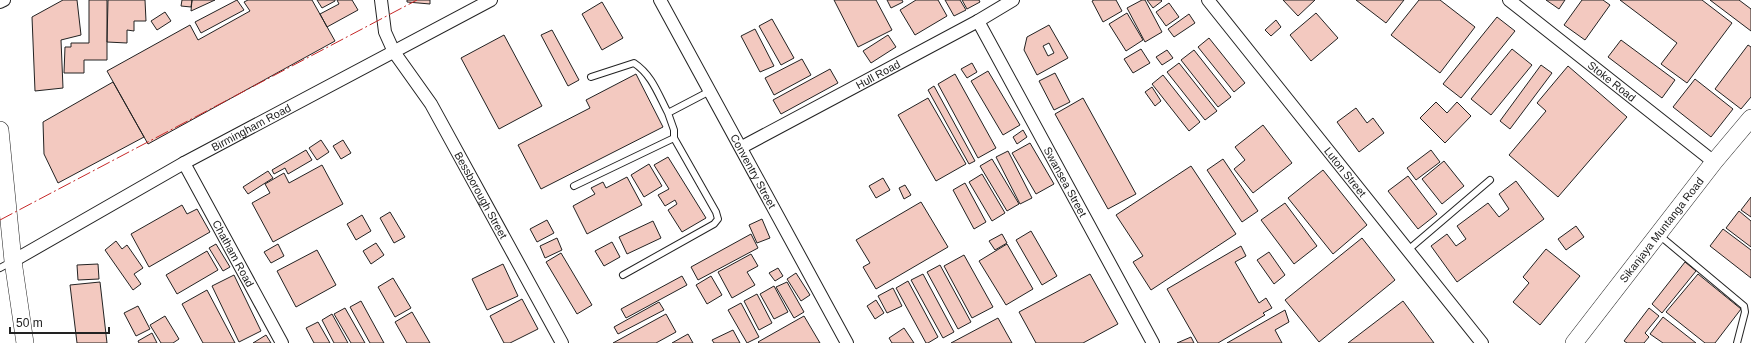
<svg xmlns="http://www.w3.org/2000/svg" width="1751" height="343" viewBox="0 0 1751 343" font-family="Arial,sans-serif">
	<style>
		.building { fill: #f3c9c0; stroke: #222; fill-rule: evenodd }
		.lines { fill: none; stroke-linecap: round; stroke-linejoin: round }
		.lane-casing { stroke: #222; stroke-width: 8 }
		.street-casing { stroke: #222; stroke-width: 14 }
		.secondary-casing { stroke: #222; stroke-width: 18 }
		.lane { stroke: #fff; stroke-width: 6 }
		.street { stroke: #fff; stroke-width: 12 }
		.secondary { stroke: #fff; stroke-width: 17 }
		.power { stroke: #c62828; stroke-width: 1; stroke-dasharray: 14 3 2 3; stroke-linecap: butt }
		.labels { text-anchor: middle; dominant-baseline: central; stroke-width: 3; stroke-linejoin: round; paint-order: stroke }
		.street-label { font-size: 11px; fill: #222; stroke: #fff }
	</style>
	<rect width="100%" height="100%" fill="#fff"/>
	<path class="building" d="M63 0H77L81 35 61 40 63 88 35 91 32 17Z
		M89 0H107V60H84V73H64L65 47H71V43H89Z
		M108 0H145L146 21H134V31L127 30V43L107 42Z
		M182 0H192L191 7 181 6Z
		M192 0H215L191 11Z
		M237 0 244 10 201 33 195 22Z
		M248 0H312L335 41 148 144 107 71 190 25 198 40 250 11 244 2Z
		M317 0H335V1L322 8Z
		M337 0H352L358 10 327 27 320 14 339 4Z
		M407 0H430V4L407 2Z
		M834 0H876L892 30 858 47Z
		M887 0H902L903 2 891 8Z
		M916 0H938L947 16 915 35 900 10Z
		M945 0H960L966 10 954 16Z
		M962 0H979L980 2 967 9Z
		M1094 0H1116L1122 11 1103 22 1092 1Z
		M1142 0H1145L1162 32 1145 42 1127 8Z
		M1147 0H1161L1162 1 1153 8Z
		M1283 0H1315L1298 16Z
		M1356 0H1404L1386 23Z
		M1419 0H1440L1475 27 1440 73 1391 35Z
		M1546 0H1565L1559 9Z
		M1582 0H1603L1610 5 1585 40 1564 25Z
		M1620 0H1702L1732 23 1687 83 1661 64 1677 43Z
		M1710 0H1739L1751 9V31Z
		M602 2 623 38 602 50 582 14Z
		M1169 3 1179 17 1166 26 1156 12Z
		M165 12 171 21 157 30 151 21Z
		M1127 13 1143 40 1126 51 1109 24Z
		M1316 13 1338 38 1311 61 1290 35Z
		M1189 14 1195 23 1174 37 1168 29Z
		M1497 17 1515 31 1461 98 1443 84Z
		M772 19 794 58 781 65 759 26Z
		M1276 20 1281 27 1271 36 1265 30Z
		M1049 25 1068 58 1037 75 1024 50 1027 37ZM1049 43 1054 53 1048 56 1043 46Z
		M755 29 774 66 760 72 741 36Z
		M552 30 579 80 568 86 541 35Z
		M504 35 542 106 499 129 461 58Z
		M888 35 896 47 871 63 863 51Z
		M1209 38 1245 83 1234 92 1198 47Z
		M1621 40 1675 80 1662 98 1608 57Z
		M1748 45 1751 47V97L1741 109 1715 89Z
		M1141 49 1150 63 1133 73 1124 59Z
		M1512 49 1532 65 1491 115 1471 99Z
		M1167 50 1173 58 1162 65 1156 57Z
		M1194 50 1231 97 1218 107 1181 60Z
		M802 59 811 75 774 95 765 78Z
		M972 63 977 72 967 78 961 69Z
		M1179 63 1217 111 1205 120 1167 72Z
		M1541 65 1552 73 1510 129 1500 121Z
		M1568 66 1627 117 1558 197 1509 155 1546 111 1537 103Z
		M830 69 838 83 781 114 773 100Z
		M988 71 1020 125 1003 135 971 81Z
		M1055 73 1070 102 1054 110 1039 81Z
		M636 74 663 127 541 189 518 145 590 108 586 100Z
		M955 74 996 148 978 158 938 84Z
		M1163 75 1200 122 1189 131 1152 84Z
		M1695 79 1733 109 1711 137 1673 107Z
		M113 82 144 137 58 183 44 154 43 122Z
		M934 86 975 161 969 164 928 90Z
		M1152 87 1161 101 1155 106 1145 92Z
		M928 98 966 164 936 181 898 115Z
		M1083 98 1136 194 1108 209 1055 114Z
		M1436 102 1447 113 1457 102 1471 116 1445 143 1420 118Z
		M1356 108 1367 123 1373 118 1384 133 1359 152 1337 122Z
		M1263 125 1292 163 1253 193 1234 169 1245 160 1235 147Z
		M1023 130 1027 137 1017 144 1013 137Z
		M321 140 329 152 317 160 309 148Z
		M343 140 351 153 341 159 333 146Z
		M1030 143 1054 184 1036 194 1012 153Z
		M306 150 312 160 288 174 285 168 274 174 272 170Z
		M1431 150 1440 162 1416 180 1407 168Z
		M1008 151 1032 198 1020 204 996 157Z
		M668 157 706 218 682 232 668 210 677 204 675 200 665 206 658 195 669 189 654 165Z
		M992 159 1019 204 1007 211 980 166Z
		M1223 159 1258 211 1242 222 1207 170Z
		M1444 161 1464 186 1442 204 1422 179Z
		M649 164 662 186 644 197 631 175Z
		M322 165 343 204 273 242 252 203 270 193 265 184 284 173 289 183Z
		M1191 166 1236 234 1151 290 1133 262 1143 256 1116 215Z
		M1323 170 1367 225 1333 254 1288 198Z
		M268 171 273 178 248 194 243 187Z
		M982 174 1005 213 992 221 969 182Z
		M1408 176 1437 214 1418 229 1388 191Z
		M627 177 642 205 587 234 573 206 595 194 591 188 603 182 606 188Z
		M883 178 890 190 876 198 869 186Z
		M1516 181 1544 219 1457 282 1431 246 1447 234 1456 246 1466 239 1457 226 1488 203 1499 217 1509 209 1499 194Z
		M965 183 986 222 974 229 953 190Z
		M905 185 911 195 904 199 899 188Z
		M1751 197V217L1741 210Z
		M921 202 948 247 876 289 863 267 870 263 856 240Z
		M1285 203 1317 246 1294 264 1261 220Z
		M182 205 187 214 197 209 210 232 149 267 131 234Z
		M1739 211 1751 221V247L1726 228Z
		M390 212 405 237 394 243 380 218Z
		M362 215 371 231 356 240 347 224Z
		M762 219 770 238 757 243 749 225Z
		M547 220 554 233 537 242 530 229Z
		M653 221 661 238 627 254 619 237Z
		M1576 226 1584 237 1566 250 1558 239Z
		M1723 229 1751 250V278L1710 246Z
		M1031 231 1057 276 1042 285 1016 240Z
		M751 234 758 248 698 280 691 267Z
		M1002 234 1007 243 995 250 989 241Z
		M557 238 562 250 545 258 540 246Z
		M1362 238 1395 280 1319 342 1285 300Z
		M116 241 122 249 127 245 143 268 134 274 141 284 133 290 105 250Z
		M612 242 620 257 604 266 595 251Z
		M376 243 384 255 371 264 363 251Z
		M216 244 230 267 223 271 209 248Z
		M278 244 284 256 271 263 264 252Z
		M1007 244 1033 289 1006 305 979 261Z
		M1241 246 1246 256 1235 262 1259 303 1266 298 1272 308 1263 313 1265 315 1218 343H1198L1167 289Z
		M1546 249 1580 276 1540 325 1513 302 1529 283 1523 277Z
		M317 250 336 285 296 307 277 271Z
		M207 251 218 270 177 294 166 275Z
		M1269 252 1285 275 1274 284 1257 260Z
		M561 253 592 305 577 314 546 262Z
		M751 254 758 266 747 272 755 285 732 298 718 272Z
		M964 255 993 307 972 318 944 266Z
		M1685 262 1696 271 1662 313 1652 304Z
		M98 264 99 279 78 280 77 265Z
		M503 264 518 296 487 310 472 279Z
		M940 265 971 322 958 329 927 272Z
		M778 268 783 276 775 281 769 273Z
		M796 273 810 295 801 301 787 279Z
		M923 274 954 332 943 338 911 280Z
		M1090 274 1118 324 1083 343H1036L1019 312Z
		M1698 274 1741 309 1715 343H1705L1666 312Z
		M234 275 261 331 239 342 212 286Z
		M682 276 687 285 626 318 621 309Z
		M711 276 722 295 707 304 696 285Z
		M393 278 411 308 395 317 378 287Z
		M908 281 938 337 928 343H926L896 288Z
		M100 282 107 343H77L70 285Z
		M787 282 804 312 794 318 776 287Z
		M774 286 788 312 774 319 760 294Z
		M893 288 902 306 887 313 878 296Z
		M207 290 235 343H203L182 304Z
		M757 294 772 323 759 330 744 301Z
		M522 299 538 329 510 343H504L490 316Z
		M876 300 884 313 875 319 867 306Z
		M361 301 384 343H370L350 307Z
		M1403 301 1434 343H1348Z
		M659 302 664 310 618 334 614 327Z
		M741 303 759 337 747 343 728 310Z
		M138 306 150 329 136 336 124 313Z
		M345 308 365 343H351L334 314Z
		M1649 308 1659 316 1645 333 1649 337 1644 343H1627L1624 341Z
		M1285 310 1289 322 1275 330 1282 343H1227Z
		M412 312 430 343H407L395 322Z
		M332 314 348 343H334L322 320Z
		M666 314 676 332 656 343H613Z
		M165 316 179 339 173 343H161L150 325Z
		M804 316 820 343H759L758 342Z
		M1663 317 1696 343H1663L1650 334Z
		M998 318 1012 343H951Z
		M318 322 330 343H314L306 328Z
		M904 328 914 343H892L889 338Z
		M733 330 740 343H714L712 340Z
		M152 333 157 343H139L138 341Z
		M688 334 693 343H672Z
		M266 335 271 343H253Z
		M1191 337 1194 343H1177Z"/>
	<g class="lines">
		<defs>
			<path id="lane" d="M591 77 634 63C652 75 658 94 668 113
				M574 186 674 138V130L668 113 710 91
				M1659 235 1744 306 1745 312 1737 343
				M1408 250 1490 180
				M0 268 11 262
				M623 275 714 224 718 219 716 212 674 138"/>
			<g id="street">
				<path id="s1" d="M381 0 385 32 394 52 431 104 562 343"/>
				<path id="s2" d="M660 0 847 343"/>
				<path id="s3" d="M1208 0 1482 343"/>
				<path id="s4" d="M1509 0 1714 162"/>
				<path d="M0 2 4 0"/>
				<path id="s5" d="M978 21 1153 343"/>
				<path id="s6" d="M742 147 978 21 1013 0"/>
				<path id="s7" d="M184 163 282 343"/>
				<path id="s8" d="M13 261 184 163 491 0"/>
			</g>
			<g id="secondary">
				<path d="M0 130 13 261 25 343"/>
				<path id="s9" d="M1574 343 1714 162 1751 118"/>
			</g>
		</defs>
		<use href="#lane" class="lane-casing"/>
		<use href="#street" class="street-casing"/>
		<use href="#secondary" class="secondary-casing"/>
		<use href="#lane" class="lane"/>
		<use href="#street" class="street"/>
		<use href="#secondary" class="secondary"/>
		<path class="power" d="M0 220 417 0"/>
	</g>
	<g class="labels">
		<g class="street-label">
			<text stroke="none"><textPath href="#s6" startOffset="154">Hull Road</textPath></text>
			<text stroke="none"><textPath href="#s4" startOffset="131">Stoke Road</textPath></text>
			<text stroke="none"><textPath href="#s8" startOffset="273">Birmingham Road</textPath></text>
			<text stroke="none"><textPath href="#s2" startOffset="195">Conventry Street</textPath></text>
			<text stroke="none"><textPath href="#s3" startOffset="220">Luton Street</textPath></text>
			<text stroke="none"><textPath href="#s5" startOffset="183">Swansea Street</textPath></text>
			<text stroke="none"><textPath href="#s1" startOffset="222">Bessborough Street</textPath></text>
			<text stroke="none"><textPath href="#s9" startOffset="143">Sikanjaya Muntanga Road</textPath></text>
			<text stroke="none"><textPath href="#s7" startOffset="103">Chatham Road</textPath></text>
		</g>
	</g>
	<path d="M10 327v6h99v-6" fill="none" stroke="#222222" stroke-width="2"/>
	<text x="16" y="327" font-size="12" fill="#222222" stroke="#ffffff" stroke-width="3" paint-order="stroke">50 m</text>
</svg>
